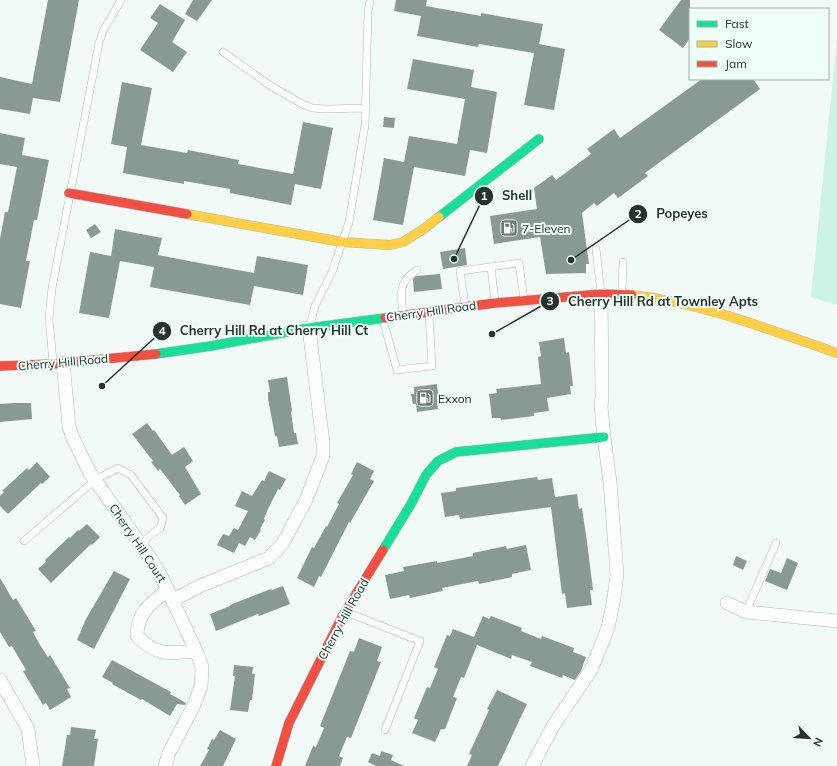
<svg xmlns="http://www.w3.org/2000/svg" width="837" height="766" viewBox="0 0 837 766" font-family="Mulish,sans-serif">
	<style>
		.grass { fill: #cdf3e9 }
		.building { fill: #899a96 }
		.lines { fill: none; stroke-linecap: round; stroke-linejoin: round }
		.lane-casing { stroke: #b1bbb8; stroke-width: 8 }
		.street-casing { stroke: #b1bbb8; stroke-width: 14 }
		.fast-casing { stroke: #b1bbb8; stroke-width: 10 }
		.slow-casing { stroke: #b1bbb8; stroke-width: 10 }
		.jam-casing { stroke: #b1bbb8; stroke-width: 10 }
		.lane { stroke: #fdfefe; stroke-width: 7 }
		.street { stroke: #fdfefe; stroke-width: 13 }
		.fast { stroke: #16e098; stroke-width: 9 }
		.slow { stroke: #ffcf43; stroke-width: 9 }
		.jam { stroke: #f24e42; stroke-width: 9 }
		.labels { text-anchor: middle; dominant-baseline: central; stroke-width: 4; stroke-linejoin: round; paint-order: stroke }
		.poi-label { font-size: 12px; fill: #24332e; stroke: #effef9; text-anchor: start }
		.street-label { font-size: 12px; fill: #24332e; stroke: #effef9 }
		.leader { fill: none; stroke: #24332e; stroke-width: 1.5 }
		.callout-dot { fill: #24332e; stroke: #effef9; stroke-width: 1.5 }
		.mark-label { font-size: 12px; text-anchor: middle; font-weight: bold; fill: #fff }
		.callout-label { font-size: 13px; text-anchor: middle; font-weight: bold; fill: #24332e; stroke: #effef9; stroke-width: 4; stroke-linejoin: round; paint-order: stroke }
	</style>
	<rect width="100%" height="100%" fill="#f2faf8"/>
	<path class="grass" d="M837 38V305L811 297Z"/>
	<path class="building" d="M48 0H79L60 102 33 98 30 114 0 109V77L32 84Z
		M193 0H212L197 21 185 14Z
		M396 0H427L426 6 481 16V13L543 24 539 44 565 49 554 110 524 105 534 53 479 44 478 47 417 36 421 16 394 11Z
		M681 0H690V38L683 48 659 30Z
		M160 4 185 20 172 42 187 52 173 72 140 50 158 23 150 18Z
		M413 59 474 70 471 87 497 92 487 153 470 150 465 176 414 167 403 225 373 220 384 158 404 162 409 136 457 144 465 99 407 89Z
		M702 79H753L760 89 645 173 648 176 618 198 614 193 597 206 594 203 582 213 589 264H586V273L546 274 540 237 494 244 490 216 537 209 534 188 552 175 556 180 591 154 587 149 614 129 620 138Z
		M122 82 152 88 141 145 187 153 188 150 239 160 238 164 293 174 303 122 333 128 321 189 295 184 291 205 230 193V189L184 181V184L123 173 127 147 111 144Z
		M384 117 395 118 394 128 383 127Z
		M0 133 25 138 22 155 49 160 37 220H34L26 261H30L21 308 0 304V239L5 212H8L17 167 0 164Z
		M95 224 101 232 91 238 86 230Z
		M115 229 162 238 158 255 205 264 254 273 257 256 308 265 303 295 254 286 250 305 150 287 154 267 120 261 109 318 79 313 90 252 111 256Z
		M465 248 467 265 443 269 440 252Z
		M440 274 442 289 414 292 413 280 414 278 416 276Z
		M564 338 566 353 569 352 573 386H570L571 394 547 398 549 411 534 413V416L501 420V418H492L489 394 497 393 496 389 541 384 538 357 541 356 539 342Z
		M287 377 292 411 291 412 294 433H296L298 444 279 447 277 436H275L273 425 268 399V392H270L268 380Z
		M437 384 439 402H437L438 409 417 412 416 404H413L411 394H414V387Z
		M15 403H31L32 419 0 422V404Z
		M147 423 153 431 154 430 172 455 184 447 193 461 185 467 201 494 185 505 179 496 180 495 160 469 158 471 151 462 153 461 132 434Z
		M37 462 50 477 42 484 41 483 8 514 0 506V496L4 492 2 491 27 468 29 470Z
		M357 462 374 471 370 479 374 481 350 523 349 522 321 577 319 576 314 587 297 578 312 547 314 548 326 526 327 527 339 504 337 503 353 475 351 474Z
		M269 471 286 479 280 490 278 489 268 509 264 519 265 520 260 529 261 530 255 540 250 537 245 546 239 543 234 553 217 545 223 534 229 536 234 528 238 530 248 511 235 506 242 491 252 496 262 480 264 481Z
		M537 477 538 480 552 478 555 497 577 494 579 509 582 508 587 542 593 590H590L592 605 567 608 565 593 562 594 551 507 460 519 459 515 445 517 441 493 456 491V488Z
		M87 524 100 537 92 545 91 544 51 583 38 569 46 562 45 560 69 537 70 538 78 530 79 531Z
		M526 545 531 570 512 574V577L479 584 478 581 442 588 443 591 410 598 409 595 390 599 385 575 404 571 403 567 437 561V563L473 556V553L506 546 507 549Z
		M736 556 747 561 743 570 733 565Z
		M787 558 798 563 787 590 765 581 770 569 781 573Z
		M114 571 130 579 94 649 77 640 86 619Z
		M0 578 13 600 16 598 36 631 33 632 40 645 48 657 50 655 70 688 67 689 71 697 50 710 46 703 43 705 23 671 26 670 12 646 9 647 0 632Z
		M283 586 290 604 259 616 258 614 216 631 210 614 230 606V605L240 601 271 589 272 590Z
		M483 616 489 619 491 616 522 628 521 631 541 639 542 636 574 648 573 652 586 657 581 671 575 680 563 675 562 678 530 666 532 662 512 655 511 659 477 645 464 678 461 677 453 697 457 698 445 729H441L435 742 412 733 418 720 414 718 427 687 430 688 438 669 434 667 447 635 450 636 453 629 474 637Z
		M359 638 382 647 377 661 381 662 351 738 347 737 339 756 343 758 340 766H305L313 746 316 747 324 728 320 726 350 651 354 652Z
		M112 660 171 692 170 694 186 703 185 705 177 704 170 716 142 699 141 700 112 684 113 683 102 677Z
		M234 665 253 667 252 674H255L252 700H250L248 712 230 710 235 676H233Z
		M497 690 527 704 498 766H467L472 755 469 754 489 710 487 709Z
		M71 727 96 730 94 739H98L94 766H62L67 735H70Z
		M220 730 236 739 223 766H200L209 750 207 749 212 739 214 740Z
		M381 751 393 755 391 760 404 766H376L368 762 372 753 380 756Z"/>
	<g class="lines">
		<defs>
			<path id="lane" d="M223 52 271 86 302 104 312 108 326 109 365 108
				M596 249 601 293
				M491 267 495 302
				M622 291 623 262
				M465 305 460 271 519 263 524 300
				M403 313C400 293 399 281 417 270
				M383 320 397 370 432 366 429 314
				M310 325 315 306 332 272 349 222 365 125 368 12 370 0
				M53 362 49 318 52 288 99 43 103 31 121 0
				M24 541 95 480 118 468 131 475 163 518 160 528 140 544
				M346 612 420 641 385 730
				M746 612 776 543"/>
			<path id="street" d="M63 363 69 426 72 436 90 473 151 559 164 582 197 653 202 667 201 687 194 705 169 753 165 766
				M168 590C151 603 137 612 137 636 157 657 170 653 196 651
				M173 600 200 586 269 558 283 543 306 500 323 456V443L319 410 309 328
				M727 603 746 612 837 621
				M0 680 28 729 33 766
				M532 766 553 726 591 670 608 628 614 598 617 574 610 482 604 437 601 407 602 397 601 294"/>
			<path id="fast" d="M439 217 539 139
				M156 354 211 346 309 328 385 318
				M383 550 411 504 426 475 438 461 456 452 604 437"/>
			<path id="slow" d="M187 214 342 242 390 245 403 242 425 228 439 217
				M632 295C703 303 770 330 837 353"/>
			<path id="jam" d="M69 193 187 214
				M385 318 495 303 601 294 632 295
				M0 366 53 364 156 354
				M276 766 289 723 343 615 383 550"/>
		</defs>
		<use href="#lane" class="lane-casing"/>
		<use href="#street" class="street-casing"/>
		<use href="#fast" class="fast-casing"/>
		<use href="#slow" class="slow-casing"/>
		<use href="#jam" class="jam-casing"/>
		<use href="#lane" class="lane"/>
		<use href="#street" class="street"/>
		<use href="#fast" class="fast"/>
		<use href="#slow" class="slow"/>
		<use href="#jam" class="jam"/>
	</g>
	<defs>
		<symbol id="fuel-square" viewBox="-11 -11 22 22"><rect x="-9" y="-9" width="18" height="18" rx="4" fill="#6c7975" stroke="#effef9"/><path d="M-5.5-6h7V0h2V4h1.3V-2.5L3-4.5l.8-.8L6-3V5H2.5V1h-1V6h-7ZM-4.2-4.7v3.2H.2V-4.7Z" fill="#fff"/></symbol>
	</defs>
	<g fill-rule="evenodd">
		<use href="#fuel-square" x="499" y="218" width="20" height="20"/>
		<use href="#fuel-square" x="415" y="388" width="20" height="20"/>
	</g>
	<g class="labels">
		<g class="poi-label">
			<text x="522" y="228">7-Eleven</text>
			<text x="438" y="398">Exxon</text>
		</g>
		<g class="street-label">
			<text transform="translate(431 311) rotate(-8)">Cherry Hill Road</text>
			<text transform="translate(63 362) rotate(-5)">Cherry Hill Road</text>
			<text transform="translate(138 543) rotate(56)">Cherry Hill Court</text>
			<text transform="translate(343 619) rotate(-61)">Cherry Hill Road</text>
		</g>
	</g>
	<path class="leader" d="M454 259L484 196M571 260L638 214M492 334L550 301M102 386L162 331"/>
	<g class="callout-dot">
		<circle cx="454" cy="259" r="4"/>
		<circle cx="571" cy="260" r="4"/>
		<circle cx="492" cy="334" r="4"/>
		<circle cx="102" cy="386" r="4"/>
		<circle cx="484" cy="196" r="10"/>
		<circle cx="638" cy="214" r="10"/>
		<circle cx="550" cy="301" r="10"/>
		<circle cx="162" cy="331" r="10"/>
	</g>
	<g class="mark-label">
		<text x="484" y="200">1</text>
		<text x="638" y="218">2</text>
		<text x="550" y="305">3</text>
		<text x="162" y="335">4</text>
	</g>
	<g class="callout-label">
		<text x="517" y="200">Shell</text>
		<text x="682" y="218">Popeyes</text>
		<text x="663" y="306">Cherry Hill Rd at Townley Apts</text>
		<text x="274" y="335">Cherry Hill Rd at Cherry Hill Ct</text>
	</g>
	<rect x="689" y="8" width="140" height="72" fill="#effef9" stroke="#9eada8"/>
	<rect x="697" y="21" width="20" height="6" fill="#16e098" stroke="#9eada8"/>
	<text x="725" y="28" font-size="12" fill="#24332e">Fast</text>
	<rect x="697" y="41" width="20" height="6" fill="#ffcf43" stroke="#9eada8"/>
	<text x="725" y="48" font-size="12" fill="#24332e">Slow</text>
	<rect x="697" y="61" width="20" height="6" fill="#f24e42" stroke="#9eada8"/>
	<text x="725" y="68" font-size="12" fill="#24332e">Jam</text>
	<g transform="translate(809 738) rotate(115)" stroke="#effef9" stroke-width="3" paint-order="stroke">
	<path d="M0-3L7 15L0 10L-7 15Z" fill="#24332e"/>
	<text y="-6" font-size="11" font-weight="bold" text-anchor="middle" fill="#24332e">N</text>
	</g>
</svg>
